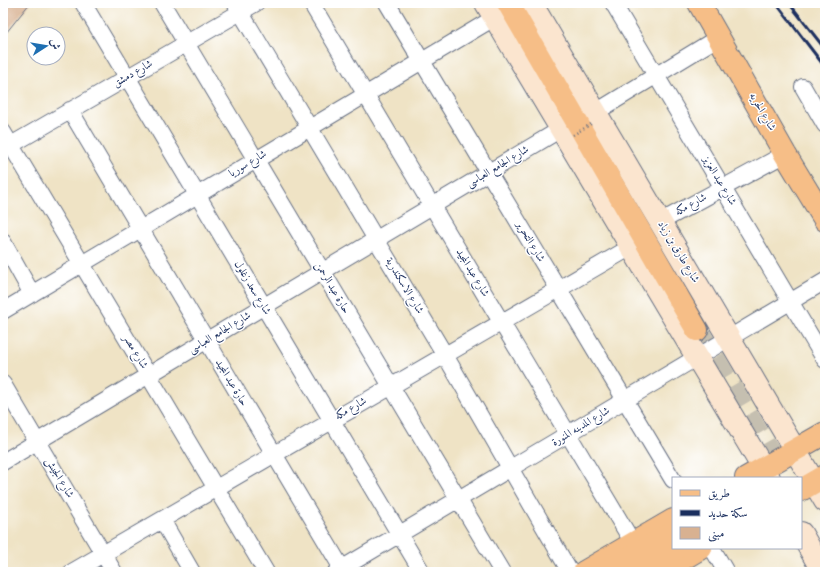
<svg xmlns="http://www.w3.org/2000/svg" width="828" height="575" viewBox="0 0 828 575" font-family="Vollkorn,Amiri,serif">
	<style>
		.building { fill: #d8b191 }
		.lines { fill: none; stroke-linecap: round; stroke-linejoin: round }
		.highway-tunnel { stroke: #c5bfb0; stroke-width: 22; stroke-dasharray: 22 11; stroke-linecap: butt }
		.street-casing { stroke: #656e82; stroke-width: 18 }
		.secondary-casing { stroke: #656e82; stroke-width: 24 }
		.primary-casing { stroke: #656e82; stroke-width: 24 }
		.highway-casing { stroke: #656e82; stroke-width: 24 }
		.street { stroke: #fff; stroke-width: 16 }
		.secondary { stroke: #fbe5cf; stroke-width: 22 }
		.primary { stroke: #f6be87; stroke-width: 22 }
		.highway { stroke: #f6be87; stroke-width: 22 }
		.rail { stroke: #1b2f5e; stroke-width: 3 }
		.path-bridge { stroke: #656e82; stroke-width: 2.5; stroke-dasharray: 1 3; stroke-linecap: butt }
		.labels { text-anchor: middle; dominant-baseline: central; stroke-width: 3; stroke-linejoin: round; paint-order: stroke }
		.street-label { font-size: 11px; fill: #1b2f5e; stroke: #fff }
	</style>
	<rect width="100%" height="100%" fill="#fff"/>
	<filter id="ink" filterUnits="userSpaceOnUse"><feTurbulence type="fractalNoise" baseFrequency=".025" numOctaves="2"/><feDisplacementMap in="SourceGraphic" scale="8" xChannelSelector="R" yChannelSelector="G"/><feConvolveMatrix kernelMatrix="1 2 1 2 8 2 1 2 1" color-interpolation-filters="sRGB"/></filter>
	<filter id="wash" filterUnits="userSpaceOnUse"><feTurbulence type="fractalNoise" baseFrequency=".012" numOctaves="4" result="noise"/><feDisplacementMap in="SourceGraphic" scale="16" xChannelSelector="R" yChannelSelector="G"/><feGaussianBlur stdDeviation="0.9" result="paint"/><feColorMatrix in="noise" values="0 0 0 0 0 0 0 0 0 0 0 0 0 0 0 0 0 1.4 0 .05"/><feComposite in="paint" operator="in"/></filter>
	<g filter="url(#wash)">
		<rect width="100%" height="100%" fill="#efe3c5"/>
		<g id="blocks">
			<path class="building" d="M3 3H30L6 33 3 31Z"/>
		</g>
	</g>
	<g filter="url(#ink)">
		<use href="#blocks" fill-opacity="0" stroke="#656e82" stroke-width="1"/>
		<g class="lines">
			<path class="highway-tunnel" d="M697 330 767 449 773 457 784 468
				M798 478 825 463"/>
			<defs>
				<path id="street" d="M83 3 422 572
					M162 3 502 572
					M235 3 445 355 570 572
					M311 3 633 543
					M387 3 673 480
					M613 3 825 360
					M803 87 825 125
					M70 110 344 572
					M596 112 719 37
					M3 132 266 572
					M11 145 256 3
					M660 222 785 154
					M3 242 32 294
					M3 311 494 18
					M3 384 114 572
					M3 462 561 129
					M162 520 192 572
					M712 548 726 572
					M72 572 631 247
					M336 572 825 281"/>
				<path id="secondary" d="M486 3 769 478
					M531 3 825 501
					M801 533 823 572"/>
				<path id="primary" d="M699 3 785 154 825 220
					M746 478 825 433
					M801 490 825 476
					M584 572 673 520
					M661 572 701 548"/>
				<path id="highway" d="M508 3 697 330
					M605 572 673 532
					M637 572 677 548"/>
			</defs>
			<use href="#street" class="street-casing"/>
			<use href="#secondary" class="secondary-casing"/>
			<use href="#primary" class="primary-casing"/>
			<use href="#highway" class="highway-casing"/>
			<use href="#street" class="street"/>
			<use href="#secondary" class="secondary"/>
			<use href="#primary" class="primary"/>
			<use href="#highway" class="highway"/>
			<path class="rail" d="M776 3 825 67
				M789 3 825 49"/>
			<path class="path-bridge" d="M573 135 591 124"/>
		</g>
	</g>
	<g class="labels">
		<g class="street-label">
			<text transform="translate(133 74) rotate(-30)">شارع دمشق</text>
			<text transform="translate(762 112) rotate(60)">شارع الحريه</text>
			<text transform="translate(248 164) rotate(-31)">شارع سوريا</text>
			<text transform="translate(498 167) rotate(-31)">شارع الجامع العباسى</text>
			<text transform="translate(719 181) rotate(59)">شارع عبد العزيز</text>
			<text transform="translate(691 205) rotate(-29)">شارع مكه</text>
			<text transform="translate(530 242) rotate(59)">شارع التحرير</text>
			<text transform="translate(678 252) rotate(59)">شارع طارق بن زياد</text>
			<text transform="translate(472 273) rotate(59)">شارع عبد المجيد</text>
			<text transform="translate(404 286) rotate(59)">شارع الاسكندرية</text>
			<text transform="translate(252 288) rotate(59)">شارع سعد زغلول</text>
			<text transform="translate(332 288) rotate(59)">حارة عبد الرحمن</text>
			<text transform="translate(220 333) rotate(-31)">شارع الجامع العباسى</text>
			<text transform="translate(135 352) rotate(59)">شارع مصر</text>
			<text transform="translate(231 383) rotate(59)">حارة عبد المجيد</text>
			<text transform="translate(351 409) rotate(-30)">شارع مكه</text>
			<text transform="translate(581 427) rotate(-31)">شارع المدينه المنورة</text>
			<text transform="translate(59 478) rotate(59)">شارع الجيش</text>
		</g>
	</g>
	<rect width="828" height="575" fill="none" stroke="#fff" stroke-width="16"/>
	<rect x="672" y="477" width="130" height="72" fill="#ffffff" stroke="#a4acbf"/>
	<rect x="680" y="490" width="20" height="6" fill="#f6be87" stroke="#a4acbf"/>
	<text x="708" y="497" font-size="12" fill="#1b2f5e">طريق</text>
	<rect x="680" y="510" width="20" height="6" fill="#1b2f5e" stroke="#a4acbf"/>
	<text x="708" y="517" font-size="12" fill="#1b2f5e">سكة حديد</text>
	<rect x="680" y="527" width="20" height="12" fill="#d8b191" stroke="#a4acbf"/>
	<text x="708" y="537" font-size="12" fill="#1b2f5e">مبنى</text>
	<g transform="translate(46 46) rotate(78)"><circle r="19" fill="#ffffff" stroke="#a4acbf"/>
	<path d="M0-3L7 15L0 10L-7 15Z" fill="#1f6fb2"/>
	<text y="-6" font-size="11" font-weight="bold" text-anchor="middle" fill="#1b2f5e">ش</text>
	</g>
</svg>
